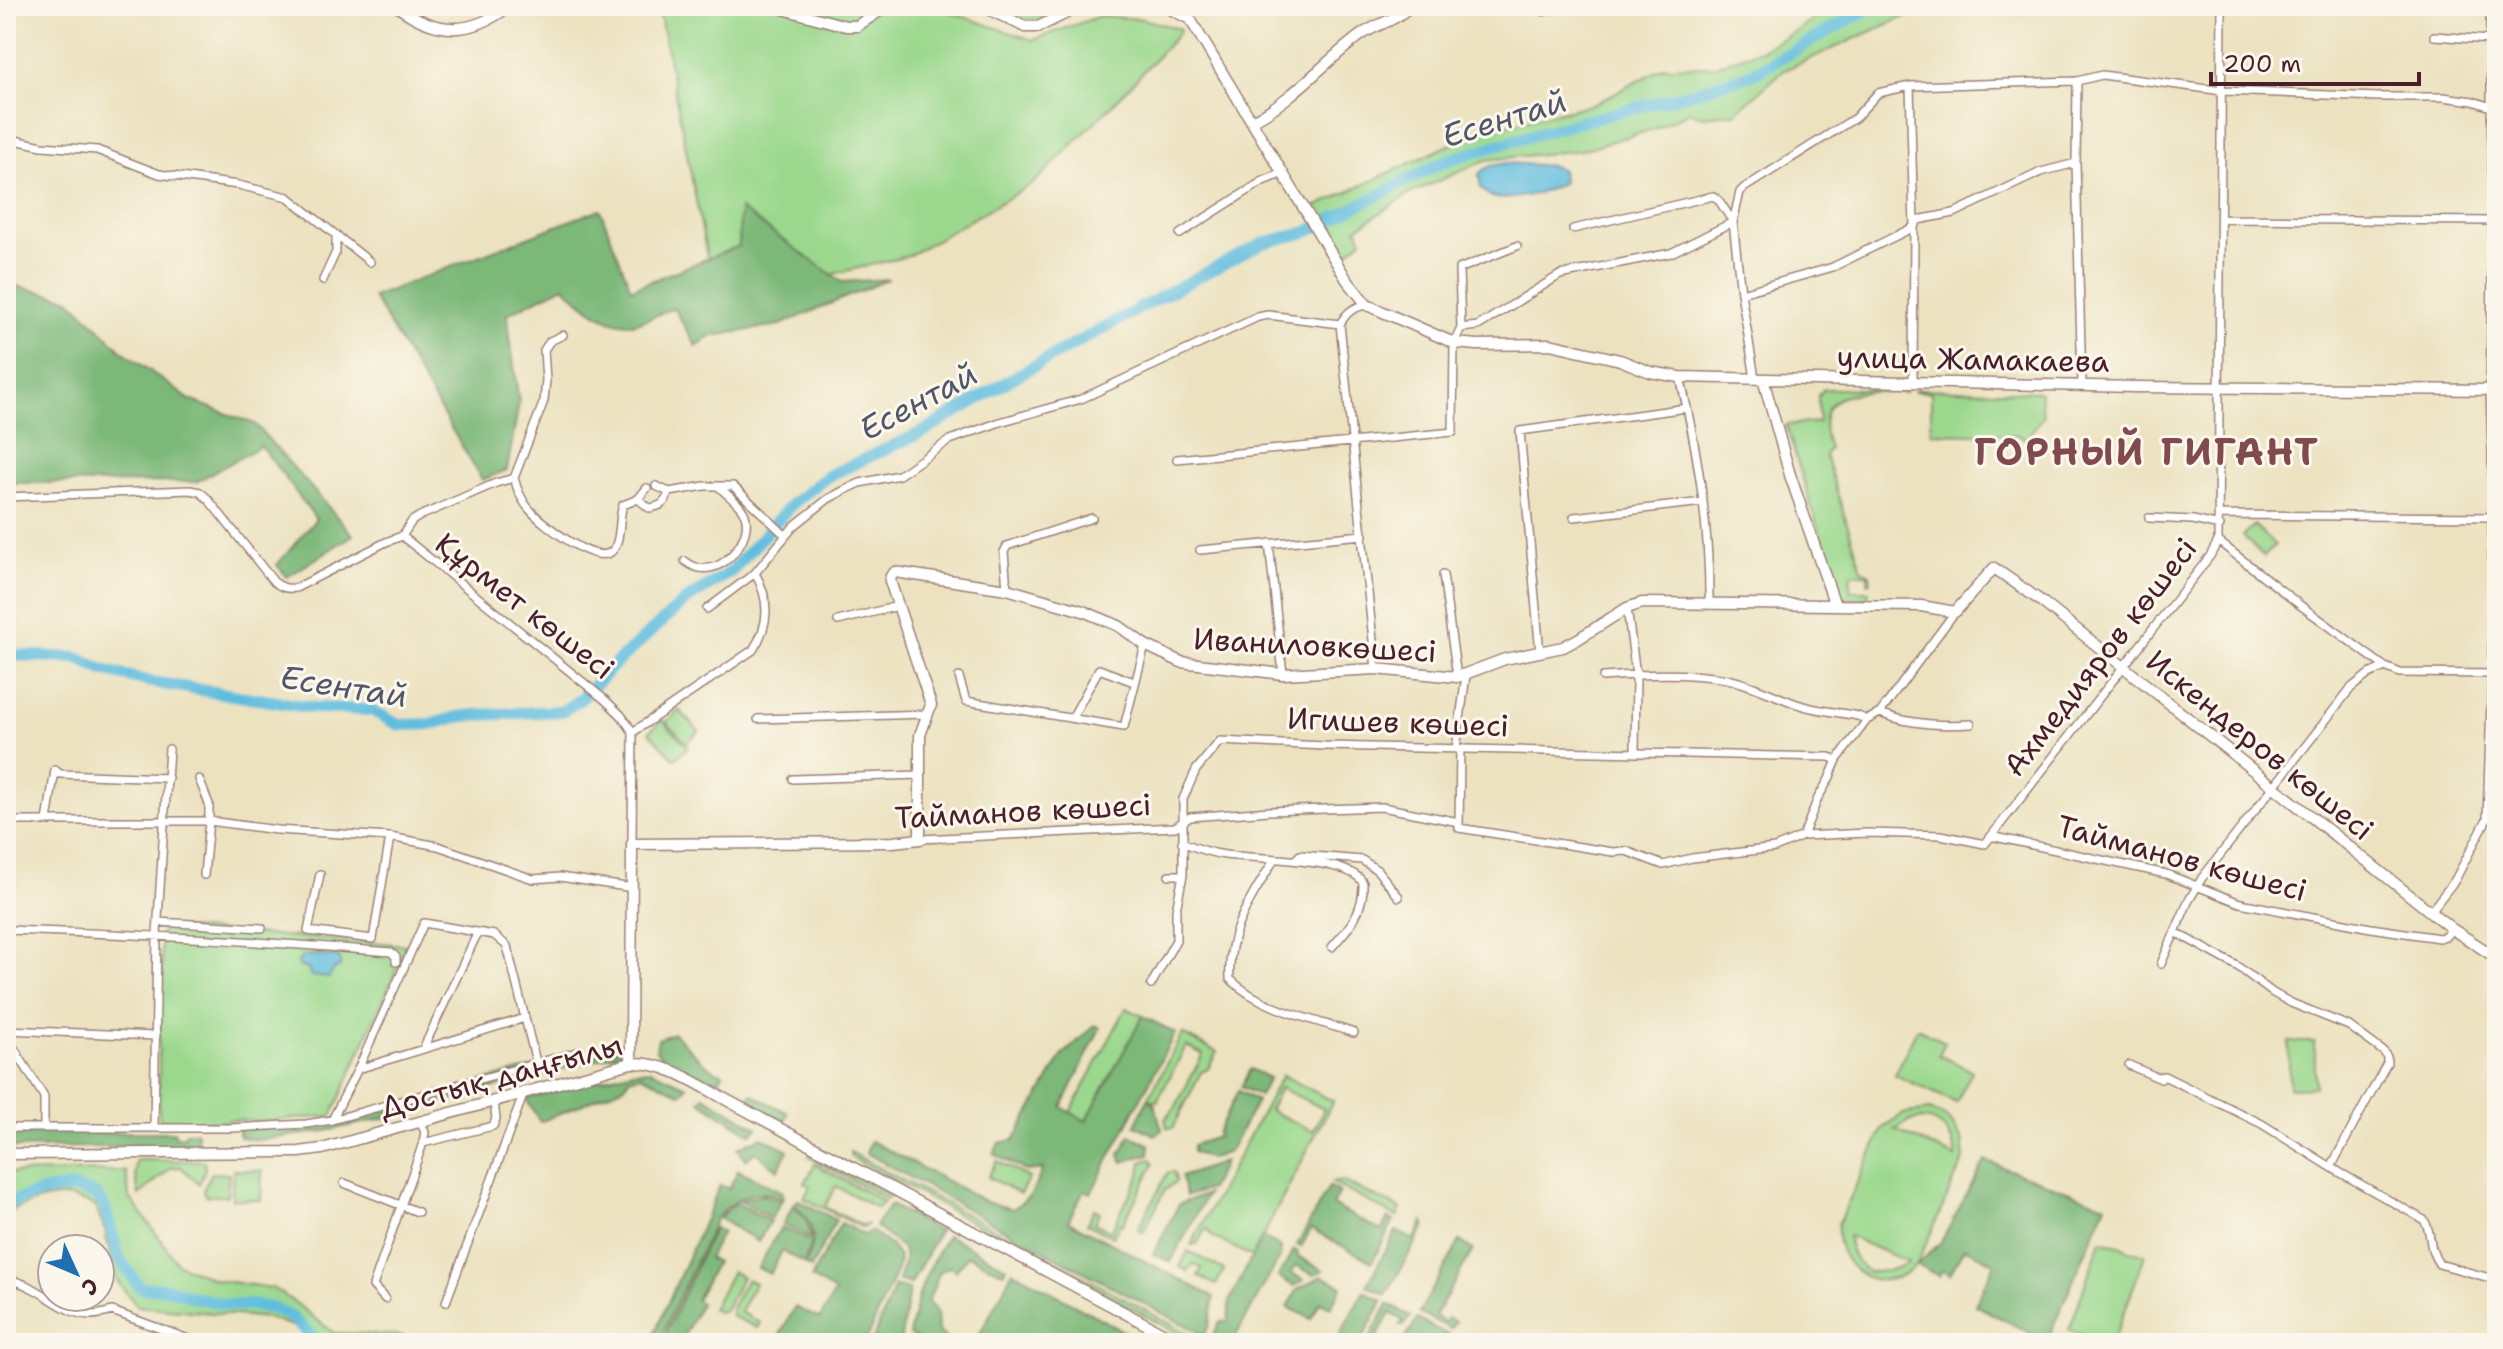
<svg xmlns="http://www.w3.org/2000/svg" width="2503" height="1349" viewBox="0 0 2503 1349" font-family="'Shantell Sans',sans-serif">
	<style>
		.green { fill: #9bd88d; stroke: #727c5c; stroke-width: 2; fill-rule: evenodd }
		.forest { fill: #7cb878; stroke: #636c52; stroke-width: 2 }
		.water { fill: #60bdde; stroke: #556e84; stroke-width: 2 }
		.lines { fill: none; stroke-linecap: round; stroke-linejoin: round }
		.river { stroke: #60bdde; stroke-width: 12 }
		.street-casing { stroke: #9b8076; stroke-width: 10 }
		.secondary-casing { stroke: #9b8076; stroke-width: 13 }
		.street { stroke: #fff; stroke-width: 7 }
		.secondary { stroke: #fff; stroke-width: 10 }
		.labels { text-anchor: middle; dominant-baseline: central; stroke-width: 6; stroke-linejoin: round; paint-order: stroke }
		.street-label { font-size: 30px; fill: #4a1f2b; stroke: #fbf7ec }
		.water-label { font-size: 32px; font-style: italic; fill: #52566a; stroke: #fbf7ec }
		.district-label { font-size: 38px; font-weight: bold; letter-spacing: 2px; fill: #814a4f; stroke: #fbf7ec }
	</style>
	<rect width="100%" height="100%" fill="#fbf7ec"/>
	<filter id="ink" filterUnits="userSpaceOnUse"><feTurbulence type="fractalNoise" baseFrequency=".0125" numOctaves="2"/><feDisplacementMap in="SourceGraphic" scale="16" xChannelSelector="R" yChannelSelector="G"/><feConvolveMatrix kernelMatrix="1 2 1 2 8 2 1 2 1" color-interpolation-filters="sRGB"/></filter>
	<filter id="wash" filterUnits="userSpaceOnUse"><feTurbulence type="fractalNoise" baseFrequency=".006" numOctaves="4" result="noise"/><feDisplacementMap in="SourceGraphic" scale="32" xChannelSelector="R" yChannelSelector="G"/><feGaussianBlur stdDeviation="1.8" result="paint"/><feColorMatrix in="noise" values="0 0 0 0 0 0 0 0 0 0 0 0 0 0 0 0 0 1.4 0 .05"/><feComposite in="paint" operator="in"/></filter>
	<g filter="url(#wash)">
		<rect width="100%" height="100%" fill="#ece2c0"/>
		<path class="green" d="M658 6H931L1033 40 1100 16 1143 19 1180 29 1177 35 1117 100 1034 183 908 256 716 302Z
			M1012 6H1062C1044 17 1036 26 1015 16Z
			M1830 6H1929L1784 70 1735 113 1700 116 1690 112 1654 129 1581 150 1486 160 1411 193 1357 228 1362 240 1342 257 1313 208 1482 130 1594 104 1664 67 1714 66 1761 50 1798 30Z
			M1824 389H1905V392C1860 391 1808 387 1829 449L1825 455 1862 570 1870 574 1871 582 1868 583V575L1856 573 1851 575 1850 591H1869L1867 599H1845L1838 592 1786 425 1819 422 1818 395Z
			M1915 389 2040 392 2043 416 2026 439 2018 435 1931 433V392L1914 391Z
			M2254 525 2275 545 2264 557 2243 536Z
			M679 710 699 731 687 743 666 722Z
			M662 720 688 747 675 759 649 732Z
			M162 927 407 945 332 1116 265 1121 228 1120 227 1122 163 1120 159 1117V1008L162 1007 161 938Z
			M1126 1008 1143 1016 1086 1121 1070 1113Z
			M1917 1028 1945 1042 1939 1055 1972 1071 1956 1103 1895 1075Z
			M1182 1034 1217 1052 1208 1069 1201 1072 1173 1128H1167L1165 1119 1175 1108 1203 1054 1186 1046 1157 1101 1148 1099Z
			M2289 1042H2315V1087L2289 1088Z
			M1282 1075 1333 1101 1252 1257 1213 1237 1206 1228 1197 1244 1191 1245ZM1280 1088 1324 1109 1313 1131 1269 1110Z
			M1929 1110 1943 1115 1953 1124 1962 1140 1964 1159 1917 1264C1882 1300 1834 1271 1838 1224L1883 1128 1903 1114ZM1921 1119C1944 1120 1953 1136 1956 1157L1895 1130 1909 1121ZM1848 1236 1908 1262V1263L1888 1271 1868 1272C1855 1263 1848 1252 1848 1236Z
			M811 1152 891 1195 887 1199 809 1157Z
			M850 1152 1201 1340 1196 1343 851 1157Z
			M1151 1159 1154 1164 1122 1225 1120 1224 1113 1237 1087 1224 1094 1209 1100 1212 1094 1223 1111 1231 1140 1175 1142 1162Z
			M136 1160 204 1161 205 1169 199 1184 181 1167 171 1168 139 1195 135 1173Z
			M997 1161 1029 1178 1020 1194 988 1177Z
			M815 1164 884 1202 877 1208 836 1186 825 1207 863 1226 868 1224 863 1228 804 1198 810 1186 805 1183Z
			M233 1170 262 1171 261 1200 232 1199Z
			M126 1171 129 1196 178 1264 216 1280 272 1288 293 1301 334 1333 400 1335 418 1343H310L295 1327 269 1318 137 1306 116 1280 105 1231 95 1206C58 1189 41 1199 6 1213V1173Z
			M1168 1172H1174L1176 1181 1165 1190 1143 1232 1138 1229Z
			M211 1173 229 1174 227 1196H206L203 1191Z
			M1342 1181 1401 1209 1397 1217 1332 1183Z
			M2101 1240 2145 1255 2113 1343H2104L2069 1330Z
			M1188 1251 1224 1270 1216 1285 1198 1276 1202 1268 1193 1264 1188 1271 1180 1267Z
			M732 1271 742 1277 725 1310 718 1312 712 1309Z
			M747 1279 755 1283 740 1312 760 1323 757 1328 732 1316 731 1308Z"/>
		<path class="forest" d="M600 209 631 289 739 246 740 209 842 282 889 279 780 325 712 336 696 346 674 308C662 312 642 323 631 324 605 325 581 303 564 286L507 314 519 403 507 470 482 480 373 297Z
			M8 284 70 299 121 350 190 400 255 424 353 535 287 577 277 565 316 519 261 446 196 482 7 483Z
			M1143 1016 1175 1033 1091 1193 1084 1190 1068 1221 1214 1297 1209 1326 1204 1335 1023 1240 866 1153 871 1141 986 1202 1013 1209 1031 1195 1043 1169 1026 1171 994 1154 999 1143 1014 1140 1063 1055 1095 1025 1100 1028 1062 1107 1086 1121Z
			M674 1033C685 1044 709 1072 723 1073L719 1081H713L661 1057 656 1050 658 1039Z
			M623 1047V1052L381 1119 326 1131 259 1140 239 1137V1128H282L331 1124 534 1067Z
			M1250 1069 1269 1078 1260 1096 1241 1087Z
			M651 1070 687 1086 681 1094 641 1075 629 1078 625 1086 540 1122 526 1099 633 1071Z
			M1238 1091 1257 1101 1229 1152 1210 1159 1193 1152V1145L1218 1137 1217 1133Z
			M752 1094 788 1113 785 1121 746 1101Z
			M704 1096 758 1128 751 1134 700 1101Z
			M1148 1099 1154 1102 1162 1130 1155 1135 1135 1125Z
			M174 1132 176 1137 185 1136 186 1132H196L198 1136 195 1146 6 1148V1133Z
			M1130 1135 1150 1145 1149 1154 1123 1162 1120 1155Z
			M761 1137 788 1150 778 1170 755 1152 746 1160 738 1148Z
			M1985 1161 2106 1205 2046 1343H2029L2032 1334 1975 1305 1995 1263 1964 1248 1950 1274 1942 1270 1939 1276 1917 1265 1941 1242Z
			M1224 1162 1210 1189 1186 1196 1181 1177Z
			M738 1170 783 1192V1198C757 1186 735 1198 717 1217L662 1334V1343H650L720 1185 729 1189Z
			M1329 1187 1339 1192 1332 1205 1381 1231 1388 1218 1394 1221 1372 1262 1311 1229 1301 1247 1297 1245Z
			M1207 1194 1171 1262 1153 1254 1179 1204Z
			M762 1195 782 1200 771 1218 740 1201Z
			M798 1200 836 1220 811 1268 805 1264C818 1239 815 1223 794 1204Z
			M736 1203 770 1221 758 1242 719 1218Z
			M890 1205 939 1231 911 1284 898 1280 905 1260 903 1249 875 1226Z
			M793 1206 806 1219 812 1239 783 1224Z
			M1423 1222 1425 1226 1386 1295 1367 1285 1396 1231 1414 1240Z
			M841 1223 864 1235 871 1231 891 1246 899 1257 898 1267 865 1343H783L777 1340 795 1307 820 1319 835 1292 811 1278Z
			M781 1227 812 1242 804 1263 782 1251 770 1274 758 1268Z
			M714 1228 722 1232 708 1258 716 1262 696 1300 701 1303 680 1343H666V1332Z
			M947 1235 1006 1267 1004 1273 968 1255 956 1271 949 1267 940 1272 928 1301 937 1313 938 1331 952 1343H924L909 1335C918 1291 925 1274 947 1235Z
			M1262 1237 1281 1248 1280 1257 1232 1343H1220L1211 1339 1220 1322 1228 1321 1230 1300Z
			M1460 1241 1473 1250 1435 1316 1445 1322 1448 1318 1455 1322 1451 1329 1419 1313Z
			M1294 1250 1298 1252 1297 1256 1323 1270 1314 1275 1296 1265 1291 1273 1304 1280 1294 1286 1278 1277Z
			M1013 1271 1132 1336 1129 1343H975Z
			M1322 1276 1342 1286 1331 1307 1320 1302 1311 1319 1288 1307 1298 1289Z
			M895 1286 909 1290 900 1343H885L873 1339Z
			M1364 1291 1383 1301 1360 1343H1335Z
			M1388 1304 1410 1316 1405 1324 1400 1325 1403 1320 1390 1313 1374 1343H1367Z
			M1417 1319 1448 1335 1444 1343H1430L1424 1340 1422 1343H1403Z"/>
		<path class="water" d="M1507 163 1553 166 1562 170 1563 182C1551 192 1508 202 1492 197 1490 196 1483 191 1481 189L1479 174C1486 165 1496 165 1507 163Z
			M312 955 337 957 340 960V967L334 969 329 978 311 976 307 968 300 967 298 962 302 957Z"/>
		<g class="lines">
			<path class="river" d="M6 652 10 655 77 658 103 670 151 682 314 708 371 710 399 725 433 724 457 717 474 715 563 711 582 698 616 663 686 600 731 572 792 504 828 476 925 431 1018 375 1175 289 1263 243 1307 232 1445 161 1543 132 1692 93 1752 74 1873 6
				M6 1207 19 1199 49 1190 74 1188 97 1195 105 1208 119 1258 138 1285 142 1288H169L193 1297 229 1305H253L275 1309 291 1317 319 1343"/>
		</g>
	</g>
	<g filter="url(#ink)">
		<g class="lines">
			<defs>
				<path id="street" d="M2434 36 2490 40
					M2077 81 2076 163 2082 385
					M1910 86 1914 227 1913 381
					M6 138 42 146 97 150 159 174 238 185 288 197 336 235V252L323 280
					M2221 219 2495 221
					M1573 229 1713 196 1718 199 1733 222
					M1180 234 1263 181 1281 174
					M336 235 370 262
					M1741 293 1833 267 1914 227 1918 220 1954 213 2041 172 2076 163
					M1367 305C1353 307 1347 312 1340 324L1376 669
					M1461 328 1459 269 1517 246
					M563 335 550 341 544 350 546 380 544 401 514 478C517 489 523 503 531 511 543 524 594 565 611 552 622 543 618 518 623 505L638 499 647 488
					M1680 377C1698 452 1710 527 1709 604
					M1755 378 1741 293 1733 222 1740 192 1744 188 1855 118 1878 93 1910 86 2077 81 2102 75 2223 91 2378 97H2443L2473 101 2497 109
					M1177 459 1453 432 1454 343 1461 328 1478 326 1560 275 1671 253 1733 222
					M656 486 669 492 705 486H733L785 535
					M6 497 190 490 200 492 208 499 274 582C282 588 287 589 296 588L386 542 402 536 604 699 621 715 633 732 632 844
					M638 499 649 508C660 507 666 503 669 492
					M2220 515 2497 517
					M1574 517 1703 502
					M2149 518 2193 520 2220 526
					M402 536 412 521 420 516 496 483 514 478
					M2218 541 2300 605 2385 667 2400 673 2497 674
					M1269 543 1283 674
					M1200 550 1363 535
					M685 561C692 566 699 570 709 568 729 566 752 536 745 515 741 504 727 495 719 487
					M1443 575 1457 677
					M1007 589 1004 552 1007 546 1092 518
					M1627 608 1636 675 1635 753
					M707 609 755 573 794 526 828 499 843 491 860 483 899 475 950 440 1000 422 1081 399 1258 317 1268 315 1340 324
					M838 621 898 606
					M1540 653 1520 431 1687 408
					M959 677 966 701 1124 727 1145 645
					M1603 677C1643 674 1687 672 1727 679 1752 684 1774 696 1797 704 1816 711 1839 712 1858 716L1867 720
					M1880 713C1908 724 1941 726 1971 724
					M1072 718 1099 669 1134 682
					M758 719 928 714
					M633 732 753 650C770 624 770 600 755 573
					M1456 749 1466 675
					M1460 749 1459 828 1613 852 1626 851 1663 865 1692 858 1775 848 1803 836 1868 833 1941 835 1985 844 2210 556 2218 541 2222 6
					M199 779 209 804V821L204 875
					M793 779 921 775
					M6 821H209L277 830 390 837 373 939 308 931 320 874
					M47 821 55 770 60 774 168 778
					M1803 836 1818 798 1829 779 1837 760 1867 720 1880 713 1955 612
					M1991 836 2166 874 2240 903 2371 928 2439 938 2446 936 2452 929
					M390 837 438 846 533 879 560 877 633 888
					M920 839 1175 827 1190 817 1269 811 1382 807 1459 822
					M1182 842C1196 848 1210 853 1225 855 1254 859 1350 857 1363 883 1364 911 1350 927 1332 947
					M1274 860C1250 900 1227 930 1230 979 1262 1010 1313 1019 1354 1033
					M1295 860 1300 855 1362 860 1377 870 1399 897
					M1169 875H1183
					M6 885 10 821
					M2431 911 2455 880 2487 819 2492 674V453L2490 390 2493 221 2490 20
					M158 922 262 928
					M6 930C135 934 263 941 391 952L396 957V962
					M2175 932 2237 966 2273 993 2291 1003 2349 1026 2384 1052 2387 1057V1063L2331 1167
					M2161 964 2188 902 2202 878 2351 688 2369 674 2385 667
					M1151 985 1176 940V910L1183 875V799L1196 770 1220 741 1325 746 1829 757 1837 760
					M6 1030 156 1036
					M6 1035 44 1097V1128
					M423 1049 478 932
					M2129 1065 2161 1079
					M358 1069 525 1018
					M2157 1077 2164 1076 2262 1124 2339 1172 2424 1220C2433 1233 2427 1247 2439 1264L2497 1280
					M332 1120 358 1069 424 923 494 935 507 946 536 1062
					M6 1128H232L306 1124 332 1120 577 1052
					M154 1128 157 934 169 749
					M423 1143 493 1126 496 1119 494 1101
					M344 1183 418 1212
					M6 1278C14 1281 23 1283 30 1287 61 1302 74 1324 112 1311L199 1343
					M385 1299 373 1286 423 1143 425 1132 420 1122
					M446 1302 524 1093
					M2422 1339 2436 1343"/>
				<path id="secondary" d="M397 6C436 35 471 36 509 6
					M772 6 846 26H857L887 6
					M982 6 1025 27H1038L1081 6
					M1164 6 1190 19 1347 280 1367 305 1454 343 1478 345 1550 344 1620 360 1650 372 1680 377 2135 387 2497 390
					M1541 6 1544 10 1559 6
					M1252 121C1294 99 1324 62 1361 35 1378 23 1394 22 1410 6
					M1763 379 1790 475 1835 605
					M631 1063 632 844 893 842 920 839V735L931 705 890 581 891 576 895 572 1007 589 1083 611 1119 626 1145 645 1181 662 1283 674 1376 669 1457 677 1505 659 1563 647 1578 639 1627 608 1642 603 1921 606 1955 612 1994 568 2041 601 2452 929 2497 958
					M6 1154 299 1152 322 1149 631 1063C668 1061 703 1088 736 1105L1181 1343"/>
			</defs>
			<use href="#street" class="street-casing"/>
			<use href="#secondary" class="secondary-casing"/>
			<use href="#street" class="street"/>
			<use href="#secondary" class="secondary"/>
		</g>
	</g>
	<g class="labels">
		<g class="street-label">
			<text transform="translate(1973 359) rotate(1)">улица Жамакаева</text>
			<text transform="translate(525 606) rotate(38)">Құрмет көшесі</text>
			<text transform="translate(1315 645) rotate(3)">Иваниловкөшесі</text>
			<text transform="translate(2100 657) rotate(-52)">Ахмедияров көшесі</text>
			<text transform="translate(1398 722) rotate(2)">Игишев көшесі</text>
			<text transform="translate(2260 745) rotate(39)">Искендеров көшесі</text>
			<text transform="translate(1023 811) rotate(-3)">Тайманов көшесі</text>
			<text transform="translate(2182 858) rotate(15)">Тайманов көшесі</text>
			<text transform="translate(501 1076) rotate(-15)">Достық даңғылы</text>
		</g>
		<g class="water-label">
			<text transform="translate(1504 118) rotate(-17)">Есентай</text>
			<text transform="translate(918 401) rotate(-28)">Есентай</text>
			<text transform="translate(344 686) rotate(9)">Есентай</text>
		</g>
		<g class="district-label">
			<text x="2147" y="451">ГОРНЫЙ ГИГАНТ</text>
		</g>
	</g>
	<rect width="2503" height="1349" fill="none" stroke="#fbf7ec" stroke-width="32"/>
	<g transform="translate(76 1273) rotate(134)"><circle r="38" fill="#fbf7ec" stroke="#b4a19f" stroke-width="2"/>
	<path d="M0-6L14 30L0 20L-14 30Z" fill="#1f6fb2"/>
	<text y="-12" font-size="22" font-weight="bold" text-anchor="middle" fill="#4a1f2b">С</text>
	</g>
	<path d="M2211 72v12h208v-12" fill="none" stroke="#4a1f2b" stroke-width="4"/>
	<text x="2223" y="72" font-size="24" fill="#4a1f2b" stroke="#fbf7ec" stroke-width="6" paint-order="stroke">200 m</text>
</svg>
